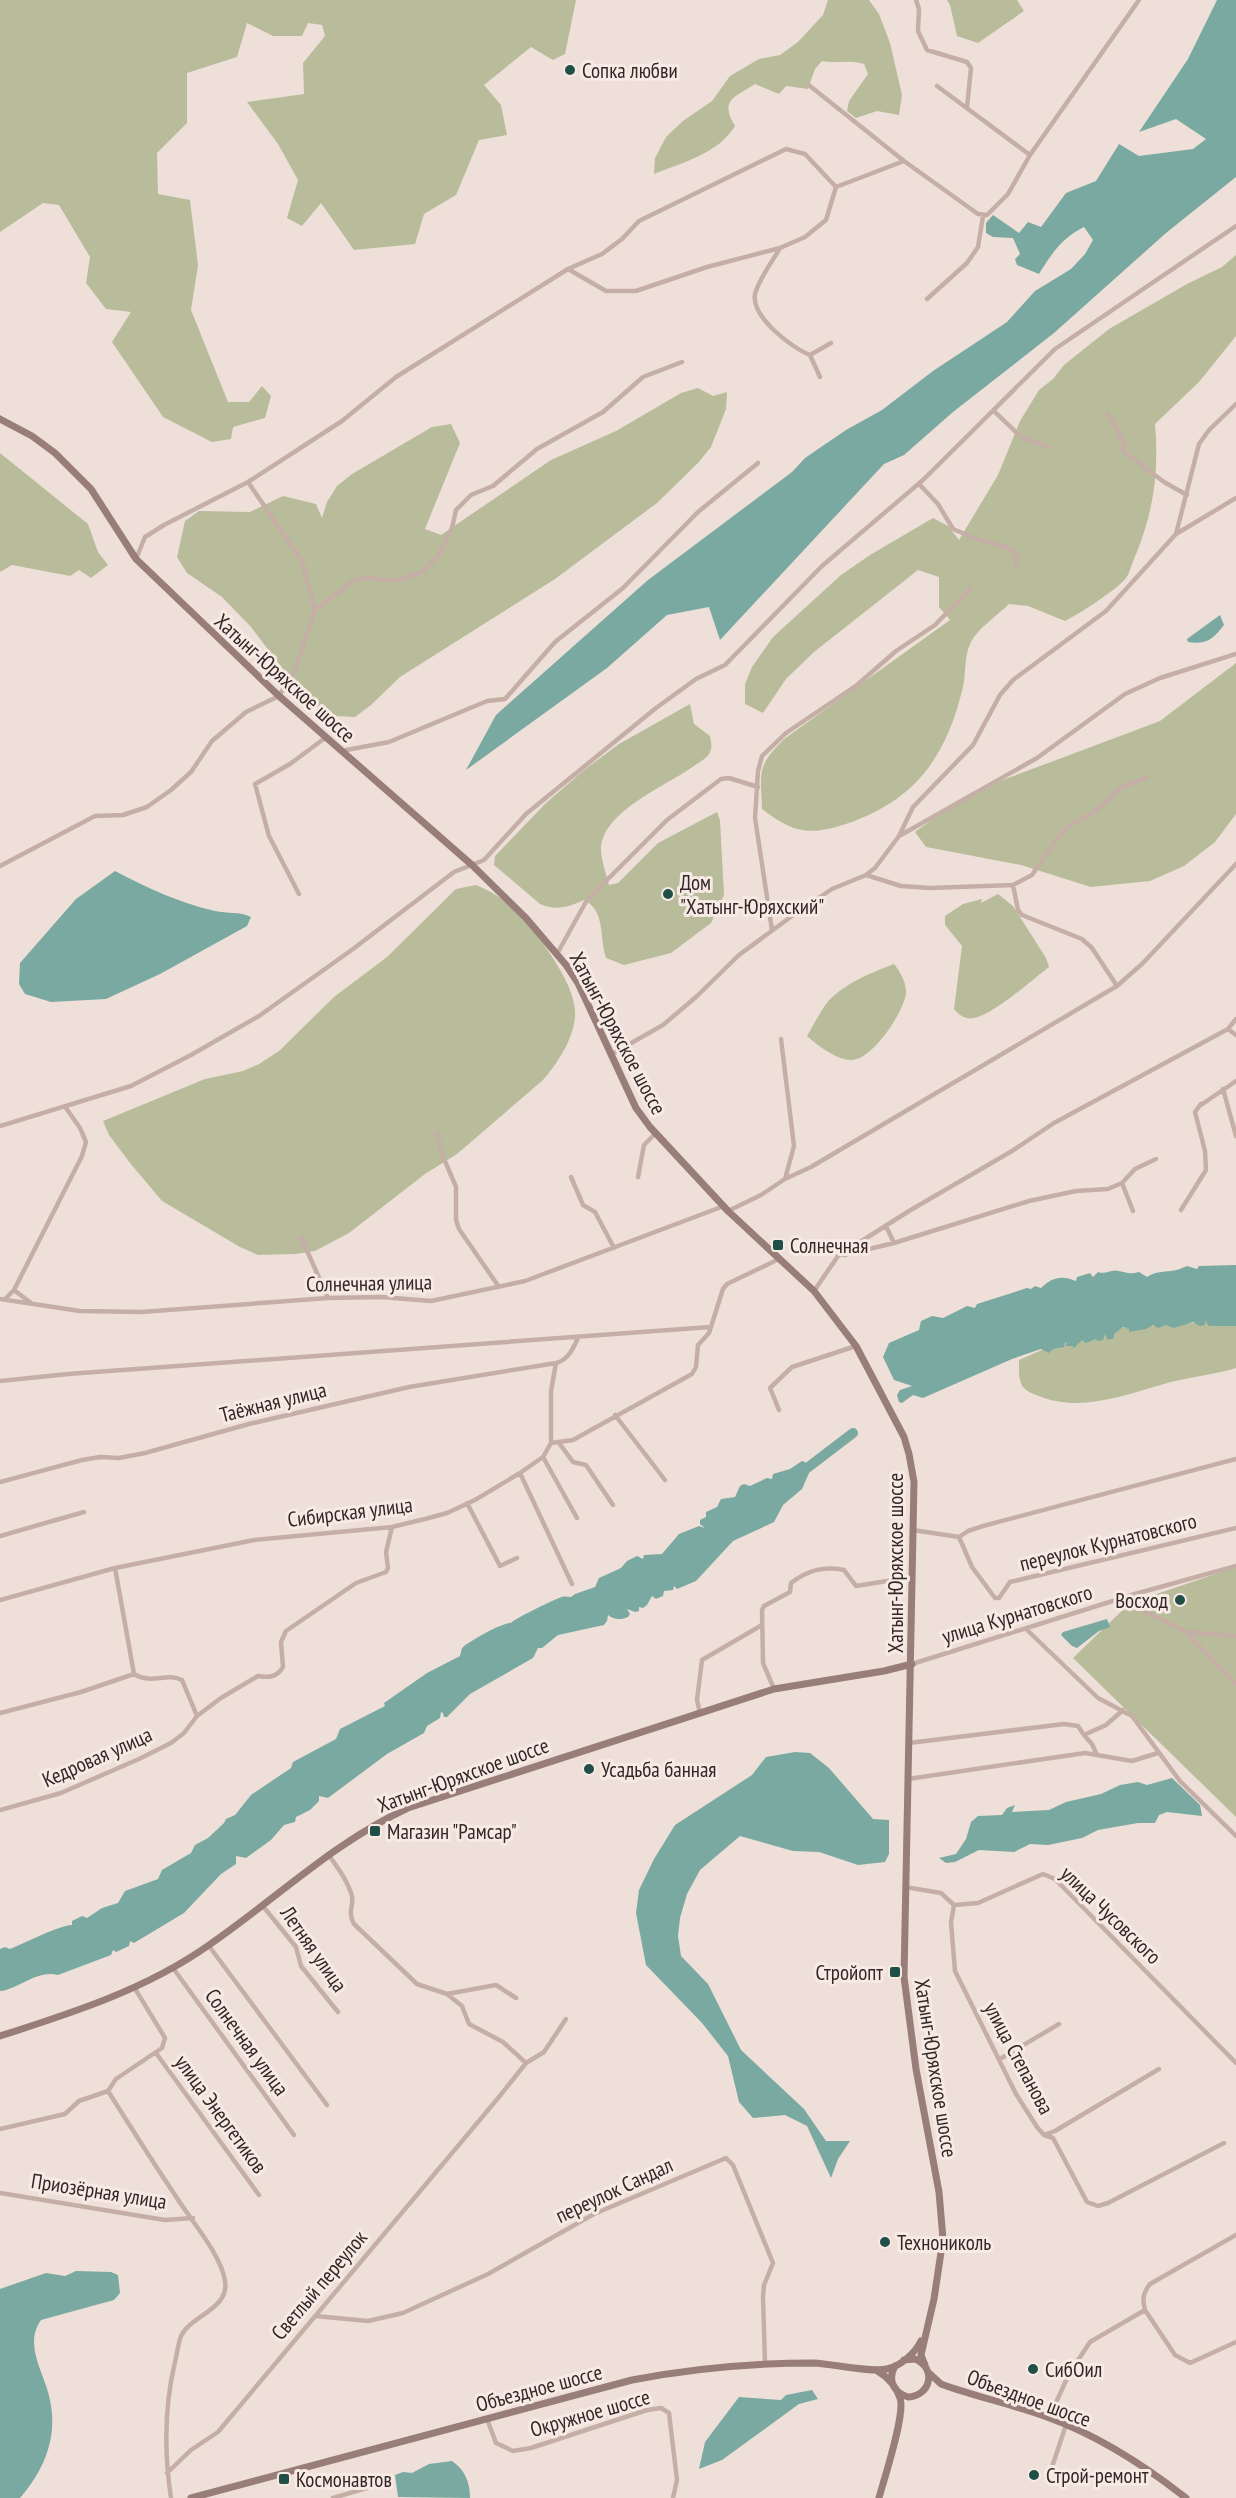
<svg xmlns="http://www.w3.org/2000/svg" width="1236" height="2498" viewBox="0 0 1236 2498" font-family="'PT Sans Narrow',sans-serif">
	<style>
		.green { fill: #b8bc9a }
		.water { fill: #7aa9a1 }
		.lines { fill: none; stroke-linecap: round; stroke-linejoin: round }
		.river { stroke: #7aa9a1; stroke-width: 10 }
		.street { stroke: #c5aea6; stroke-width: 4.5 }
		.secondary { stroke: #987d78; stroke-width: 7 }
		.poi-dot { fill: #204f48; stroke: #f7eae4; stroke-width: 2 }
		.labels { text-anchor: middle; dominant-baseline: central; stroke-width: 6; stroke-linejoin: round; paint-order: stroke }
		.poi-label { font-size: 21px; fill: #322726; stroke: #f7eae4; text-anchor: start }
		.street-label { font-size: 21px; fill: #322726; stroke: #f7eae4 }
	</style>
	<rect width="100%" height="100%" fill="#eee0d9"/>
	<path class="green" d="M0 0H576L565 54 553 60 531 47 484 85 501 105 507 135 479 140 456 195 424 214 415 244 354 250 321 203 302 226 287 218 298 180 278 144 247 102 304 94 303 63 325 36 322 25 308 23 302 36H273L247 23 237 57 187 73V123L157 153 158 194 190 200 198 265 191 310 228 402H249L262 386 271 396 265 418 233 427 231 439 212 442 163 417 112 342 131 312 106 309 86 283 90 257 59 205 43 203 0 232Z
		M828 0H869L879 14 890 43 902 95 899 115 877 111 856 118 847 111 849 101 868 74 864 64C850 59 837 64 822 61L815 69 808 89 786 86 779 94 755 84C735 97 719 100 735 126 718 154 683 162 654 174L655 158 666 137 683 121 712 101 730 76 759 59 780 55 798 42 823 15Z
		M947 0H1017L1024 11 978 43 957 36 950 5Z
		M1236 255V336L1199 382 1155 424C1159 470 1154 509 1137 552 1133 559 1131 571 1126 578 1118 589 1079 614 1065 621L1028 606 1009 604C998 615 978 628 971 642 963 658 967 674 962 691 945 759 914 801 846 824 809 836 793 833 762 809 761 771 756 767 784 739L950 620 939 607V577L918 570 814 652 786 679 763 713 745 704V684L752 667 773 637 841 575 870 555 933 518 948 526 959 540 998 475 1020 421 1039 390 1053 379 1064 365 1109 329 1187 284 1222 267Z
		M698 388 713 396 727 392 726 409 711 447 698 463 657 503 555 579 400 677 371 705 355 717 335 716 317 708 302 694 251 627 222 597 187 573 177 557 185 521 199 511 250 512 283 496 316 504 322 518 327 502 337 486 352 474 432 427 451 424 460 443 425 529 441 535 551 460 616 431 681 393Z
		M0 453 88 524 98 552 108 565 91 578 79 570 70 576 12 565 0 572Z
		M1236 663V814L1215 842 1184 866 1150 881 1091 887 1021 865 926 847 915 832 962 798 995 783 1160 721Z
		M690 704 694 724 710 736C711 742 713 748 709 754 706 759 697 764 691 768 665 786 603 812 601 848 601 860 606 873 609 885L618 883 658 843 717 812 720 820 724 895 711 923 671 953 624 965 606 958C599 937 606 911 584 900 569 907 556 911 540 904L494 865 495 856 546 803 584 770 619 744Z
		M476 885C483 888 490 891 496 895 524 914 573 976 575 1010 577 1034 558 1063 543 1080L457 1154 425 1174 349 1233 315 1251 295 1254 258 1255 240 1247 162 1201 130 1163 109 1135 103 1121 205 1079 243 1071 259 1064 279 1051 334 997 387 957 456 889Z
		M998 894 1013 906 1046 958 1049 967C1032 980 993 1015 974 1018 965 1020 959 1015 954 1009L962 946 945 925V916L963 904 982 899 981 903Z
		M894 964C900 971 907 984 906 994 903 1013 873 1059 852 1060 838 1061 817 1045 807 1036 813 1026 819 1014 826 1004 842 984 871 973 894 964Z
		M1236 1320V1368C1213 1375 1188 1377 1164 1384 1124 1395 1080 1413 1039 1396 1034 1394 1027 1392 1023 1387 1018 1380 1019 1369 1019 1360L1087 1330Z
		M1236 1567V1817L1073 1658 1130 1603Z"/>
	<path class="water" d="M1217 0H1236V177L1166 233 1054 333 953 412 904 455 884 464 720 640 709 607 667 615 607 668 466 770 496 715 648 580 792 472 805 458 846 430 882 410 933 371 1007 322 1035 291 1071 269 1085 254 1093 240 1084 227C1063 237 1051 254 1039 274L1017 265 1015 259 1020 254 1013 238 993 237 986 233V223L993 215 1019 233 1028 222 1041 227 1066 193 1096 181 1119 144 1139 156 1193 149 1206 139 1176 119 1139 132 1188 59Z
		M1220 615 1224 625C1213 639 1207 645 1188 642L1187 639Z
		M115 871C147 888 180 903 215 911 227 914 240 911 251 917L247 926 160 974 106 999 51 1002 25 994 19 984 20 963 76 899Z
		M1236 1265V1326H1209L1205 1321V1325L1200 1326 1193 1322 1174 1328 1166 1325 1158 1328 1153 1325 1146 1329 1129 1332V1329L1123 1327 1114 1334V1338L1108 1340 1105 1334 1103 1340 1098 1341 1096 1339 1086 1343 1082 1340 1073 1349V1346H1066L1067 1343 1065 1342 1064 1347 1053 1349 1049 1353 1041 1349 1012 1359 923 1398 913 1395 902 1403 899 1402 897 1395 900 1390 912 1386 894 1380 883 1357 889 1343 919 1330 921 1321 932 1316 943 1318 967 1306 975 1308 977 1304 1027 1288 1031 1289 1035 1286 1041 1288C1052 1277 1062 1275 1076 1281L1077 1277 1090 1273 1093 1277 1098 1272C1106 1275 1111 1269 1118 1271 1127 1272 1129 1275 1139 1272L1147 1277C1161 1268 1169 1275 1187 1266L1197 1269 1199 1266Z
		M802 1461 805 1462 809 1473 802 1489 783 1505 774 1522 733 1541 696 1581 677 1589 674 1586 673 1590 664 1591 663 1596 656 1599 652 1596 647 1605 643 1608 639 1607V1611L635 1612 627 1609 630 1614 628 1617C621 1620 614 1620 608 1615L607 1621 604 1625 558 1635 542 1648H538L533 1658 470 1694 447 1717H444L443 1713 441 1712 440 1718 427 1726 424 1733 387 1754 328 1798 319 1796V1801L310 1810 296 1817 295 1822 284 1825 271 1840 246 1858 236 1856V1864L221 1874 184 1913 134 1943 130 1941 129 1946 116 1952 113 1950 111 1955 58 1975C38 1969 18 1989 0 1991V1949L5 1947 10 1949C25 1943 60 1925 72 1925V1921L82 1916 87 1918 102 1908 118 1903 125 1891 158 1879 162 1870 191 1853 195 1845 208 1838 224 1823 226 1819 235 1815 251 1795 291 1768 293 1762 336 1739 340 1729 385 1706 384 1703 427 1673 460 1656C461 1653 461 1649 463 1647 470 1641 503 1622 511 1623 514 1619 555 1599 562 1597 564 1596 568 1597 571 1597L575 1594 595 1587 599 1578 621 1568 627 1561 637 1556 643 1559 644 1555 662 1554 679 1534 699 1526 705 1528 700 1524V1520L706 1517V1512L717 1507 721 1499 735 1497 740 1486 744 1484 750 1486 767 1478 772 1479 773 1474 790 1469Z
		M1107 1619 1110 1627 1099 1631 1077 1648 1072 1646 1061 1635 1063 1632Z
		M795 1752 810 1753 829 1768 873 1819 889 1820V1854L885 1862 858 1865 819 1852 793 1851 740 1836 700 1870 687 1894 680 1918 678 1936 681 1956 708 1984 741 2050 804 2109 826 2141H850L838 2159 831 2178 807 2126 785 2115 753 2118 739 2102 728 2056 702 2023 646 1965 636 1913 639 1890 654 1859 675 1825 752 1775 766 1757Z
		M1172 1778 1200 1805 1202 1816 1167 1812 1159 1815 1155 1823H1138L1098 1830 1082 1838 1048 1845 1030 1844 1014 1852 979 1850 955 1862 946 1863 939 1858 956 1854 966 1839 971 1822 978 1816 1002 1815 1007 1808 1015 1805 1012 1812 1049 1810 1066 1802 1101 1794 1120 1785 1138 1782 1147 1785Z
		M76 2271 111 2272 118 2275 120 2293 114 2300 41 2320C23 2346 45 2373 50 2400 58 2438 44 2470 20 2498H0V2289L46 2273 65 2276Z
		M812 2390 818 2399 799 2404 722 2460 699 2469 705 2442 739 2397 781 2400 786 2395Z
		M452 2461C465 2470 470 2482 470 2498L398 2497 395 2475 403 2472 412 2473 429 2464Z"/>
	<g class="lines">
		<path class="river" d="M798 1475 853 1433"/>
		<path class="street" d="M916 0 919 9 918 31 927 50 967 62 971 68 967 107
			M810 86 904 161 978 214 987 215 1008 194 1030 155 1139 0
			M937 86 1030 155
			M780 248C772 262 759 279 755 294 751 317 792 348 810 355L831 343
			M568 269 606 291H636L707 267 780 248 805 237 826 220 836 187 904 161
			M927 299 967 263 978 247 983 216
			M810 355 820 377
			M994 411 1021 437 1049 447
			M1108 414 1125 445 1123 451 1164 482 1187 495
			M919 484 938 504 953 529 979 540 1009 548 1016 554 1018 561 1016 567
			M1176 534 1199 444 1209 430 1236 404
			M136 559 145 537 164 525 248 482 342 421 396 377 568 269 602 254 622 239 639 221 786 149 805 154 836 187
			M315 610 355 580 369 578 394 581 422 572 439 555 452 528 456 510 471 495 493 486 537 449 603 412 643 377 682 362
			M341 751 389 742 487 701 505 699 555 642 623 588 698 512 758 463
			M901 835 1037 758 1125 694 1160 678 1236 654
			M0 866 95 816 123 815 147 807 171 790 191 772 212 741 246 712 279 696 295 670 315 610 302 561 248 482
			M866 875 901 886 930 888 1013 885 1018 910 1022 915 1082 939 1092 948 1117 986
			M1013 885 1032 875 1059 836 1071 824 1093 813 1123 786 1146 778
			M299 894 269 836 255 784 290 764 325 738
			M772 930 755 818 758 771 762 756 786 733 857 685 896 651 935 625 971 588
			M557 954 587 900 667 820 721 779 729 778 758 787
			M1228 1029 1236 1035
			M610 1055 663 1025 696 997 739 955 792 916 832 889 866 875 875 868 899 836 913 807 973 745 1000 695 1013 680 1106 611 1176 534 1236 498
			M1223 1089 1236 1136
			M1201 1105 1236 1081
			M0 1126 131 1086 191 1055 259 1016 353 949 454 872 484 860 526 814 656 708 696 679 725 665 822 566 923 480 1055 349 1236 226
			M437 1133 442 1154 456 1187V1220L459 1229 499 1287
			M571 1177 583 1205 595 1212 614 1248
			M638 1177 644 1145 655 1134
			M785 1179 811 1167 1117 986 1143 963 1236 864
			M1122 1183 1133 1211
			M1181 1210 1206 1170 1205 1151 1195 1112 1201 1104
			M728 1211 761 1195 785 1179 794 1146 781 1039
			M886 1226 894 1243
			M301 1237 328 1298
			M844 1255 894 1243 1029 1201 1076 1191 1108 1189 1122 1183 1135 1169 1156 1159
			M14 1290 31 1303
			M814 1291 838 1256 909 1211 1012 1151 1054 1123 1228 1029 1236 1019
			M0 1299 80 1311 141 1312 328 1298 381 1297 431 1301 525 1281 724 1206
			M5 1299 14 1290 82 1156 86 1142 80 1128 66 1108
			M0 1381 68 1374 710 1327
			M779 1410 770 1388 792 1367 856 1346
			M615 1415 665 1480
			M551 1443V1391L556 1363
			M559 1443 573 1462 586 1465 613 1505
			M543 1457 577 1518
			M520 1473 572 1584
			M0 1482 82 1460 100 1457 119 1458 145 1453 249 1424 409 1387 556 1363C568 1360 573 1349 578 1338
			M467 1503 500 1566 517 1558
			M913 1530 959 1537 968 1531 983 1526 1236 1459
			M0 1536 84 1512
			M959 1537 972 1567 995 1598H999L1010 1582 1236 1528
			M115 1568 134 1674
			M1135 1594 1144 1611 1186 1632 1236 1684
			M0 1600 115 1568 254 1540 392 1527 425 1519 447 1513 475 1500 520 1473 543 1457 551 1443 573 1440 692 1374 696 1367 698 1345 709 1333 723 1289 727 1284 779 1259
			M1026 1629 1098 1698 1132 1716 1180 1781 1236 1836
			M1186 1632 1236 1636
			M912 1664 1135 1594 1236 1566
			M774 1689 763 1663 762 1610 764 1606 790 1592 791 1583C808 1570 823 1566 844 1570L856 1586 912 1577
			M0 1713 81 1692 134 1674C152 1685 166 1672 182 1680L197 1716
			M700 1713 697 1700 702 1660 762 1625
			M1084 1735 1092 1744 1096 1753
			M909 1743 1064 1724 1078 1726 1084 1735 1106 1725 1123 1710
			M908 1779 1085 1753 1132 1761 1158 1753
			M0 1810 61 1793 139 1759 171 1743 184 1733 197 1716 221 1698 258 1676C269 1678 277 1677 283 1667L281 1642 286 1631 356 1583 386 1572 388 1568 386 1552 392 1527
			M328 1854C337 1867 348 1881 352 1896 354 1907 347 1911 354 1924L417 1984 447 1994 462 2006 469 2024 503 2042 526 2063 544 2052 566 2019
			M905 1887 941 1893 954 1905 978 1903 1043 1874 1055 1879 1236 2063
			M262 1905 296 1947 301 1966 338 2012
			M954 1905 951 1922 955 1971 1016 2094 1037 2127 1044 2135 1053 2138 1087 2202 1098 2206 1108 2203 1224 2143
			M209 1946 327 2105
			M173 1968 294 2135
			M447 1994 496 1985 516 1998
			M156 2053 259 2195
			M1000 2059 1059 2024
			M108 2091C130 2126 152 2161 175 2195 189 2218 221 2254 225 2281 230 2309 190 2316 181 2336 178 2344 177 2354 175 2362 164 2408 164 2452 171 2498
			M0 2129 65 2114 79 2101 108 2091 116 2079 162 2048 165 2038 134 1987
			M1044 2135 1055 2131 1159 2069
			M0 2193 165 2220 193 2218
			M1145 2310C1142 2299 1143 2293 1150 2284L1236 2235
			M315 2316 368 2321 403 2313 488 2274 594 2214 726 2158 733 2165 773 2263 764 2285 763 2297 765 2363
			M1049 2418 1069 2374 1090 2342 1145 2310 1175 2355 1190 2363 1236 2342
			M487 2419 496 2443 513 2451 531 2448 647 2410 661 2408 669 2413 677 2480 673 2498
			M1053 2464 1066 2425
			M167 2473 191 2450 218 2432 499 2097 526 2063
			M333 2498 377 2485"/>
		<path class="secondary" d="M0 419 32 436 55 453 91 489 136 559 279 696 472 865 526 918 566 965 578 983 636 1108 650 1127 728 1211 814 1291 856 1346 904 1437 909 1454 914 1482 904 1977 916 2069 939 2192 943 2239 934 2299 921 2355 925 2365
			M0 2036C72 2013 147 1989 209 1945 276 1899 334 1842 408 1808L774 1689 884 1671 912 1664
			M895 2366C887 2380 894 2393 908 2397 931 2396 937 2368 915 2359L904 2360
			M876 2370C886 2376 896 2386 900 2398 906 2413 884 2479 879 2498
			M929 2373 941 2384C976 2397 1012 2404 1047 2417 1097 2435 1144 2465 1186 2498
			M191 2498 632 2380C694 2368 750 2363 814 2363 833 2364 872 2373 887 2369 901 2366 915 2353 921 2341"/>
	</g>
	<g class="poi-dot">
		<circle cx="570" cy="70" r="6"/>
		<circle cx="668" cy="894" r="6"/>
		<rect x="772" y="1239" width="12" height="12" rx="3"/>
		<circle cx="1180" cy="1600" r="6"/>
		<circle cx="589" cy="1769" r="6"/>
		<rect x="369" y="1825" width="12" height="12" rx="3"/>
		<rect x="889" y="1966" width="12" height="12" rx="3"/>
		<circle cx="885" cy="2242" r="6"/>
		<circle cx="1033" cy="2369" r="6"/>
		<circle cx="1034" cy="2475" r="6"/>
		<rect x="278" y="2473" width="12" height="12" rx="3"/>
	</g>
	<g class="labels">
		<g class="poi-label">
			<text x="582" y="70">Сопка любви</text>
			<text x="680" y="882">Дом<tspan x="680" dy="24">"Хатынг-Юряхский"</tspan></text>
			<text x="790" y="1245">Солнечная</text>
			<text x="1168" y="1600" text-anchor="end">Восход</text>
			<text x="601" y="1769">Усадьба банная</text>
			<text x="387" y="1831">Магазин "Рамсар"</text>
			<text x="883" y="1972" text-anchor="end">Стройопт</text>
			<text x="897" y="2242">Технониколь</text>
			<text x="1045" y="2369">СибОил</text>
			<text x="1046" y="2475">Строй-ремонт</text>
			<text x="296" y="2479">Космонавтов</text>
		</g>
		<g class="street-label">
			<text transform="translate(285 678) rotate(42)">Хатынг-Юряхское шоссе</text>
			<text transform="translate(618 1033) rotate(62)">Хатынг-Юряхское шоссе</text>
			<text transform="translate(369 1283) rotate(-1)">Солнечная улица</text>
			<text transform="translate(273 1402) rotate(-14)">Таёжная улица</text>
			<text transform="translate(350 1512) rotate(-7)">Сибирская улица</text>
			<text transform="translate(1108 1542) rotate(-14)">переулок Курнатовского</text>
			<text transform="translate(895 1563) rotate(-90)">Хатынг-Юряхское шоссе</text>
			<text transform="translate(1017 1614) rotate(-17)">улица Курнатовского</text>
			<text transform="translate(97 1757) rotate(-24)">Кедровая улица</text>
			<text transform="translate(463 1775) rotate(-20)">Хатынг-Юряхское шоссе</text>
			<text transform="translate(1111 1915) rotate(44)">улица Чусовского</text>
			<text transform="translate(314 1949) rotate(55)">Летняя улица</text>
			<text transform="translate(247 2042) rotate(54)">Солнечная улица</text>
			<text transform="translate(1019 2058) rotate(62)">улица Степанова</text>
			<text transform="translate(936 2068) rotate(81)">Хатынг-Юряхское шоссе</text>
			<text transform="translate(221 2114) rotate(54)">улица Энергетиков</text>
			<text transform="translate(614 2190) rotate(-25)">переулок Сандал</text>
			<text transform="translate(99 2191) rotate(9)">Приозёрная улица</text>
			<text transform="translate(319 2285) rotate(-50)">Светлый переулок</text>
			<text transform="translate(539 2388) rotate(-15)">Объездное шоссе</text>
			<text transform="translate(1029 2398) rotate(20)">Объездное шоссе</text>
			<text transform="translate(590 2413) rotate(-16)">Окружное шоссе</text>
		</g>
	</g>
</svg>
